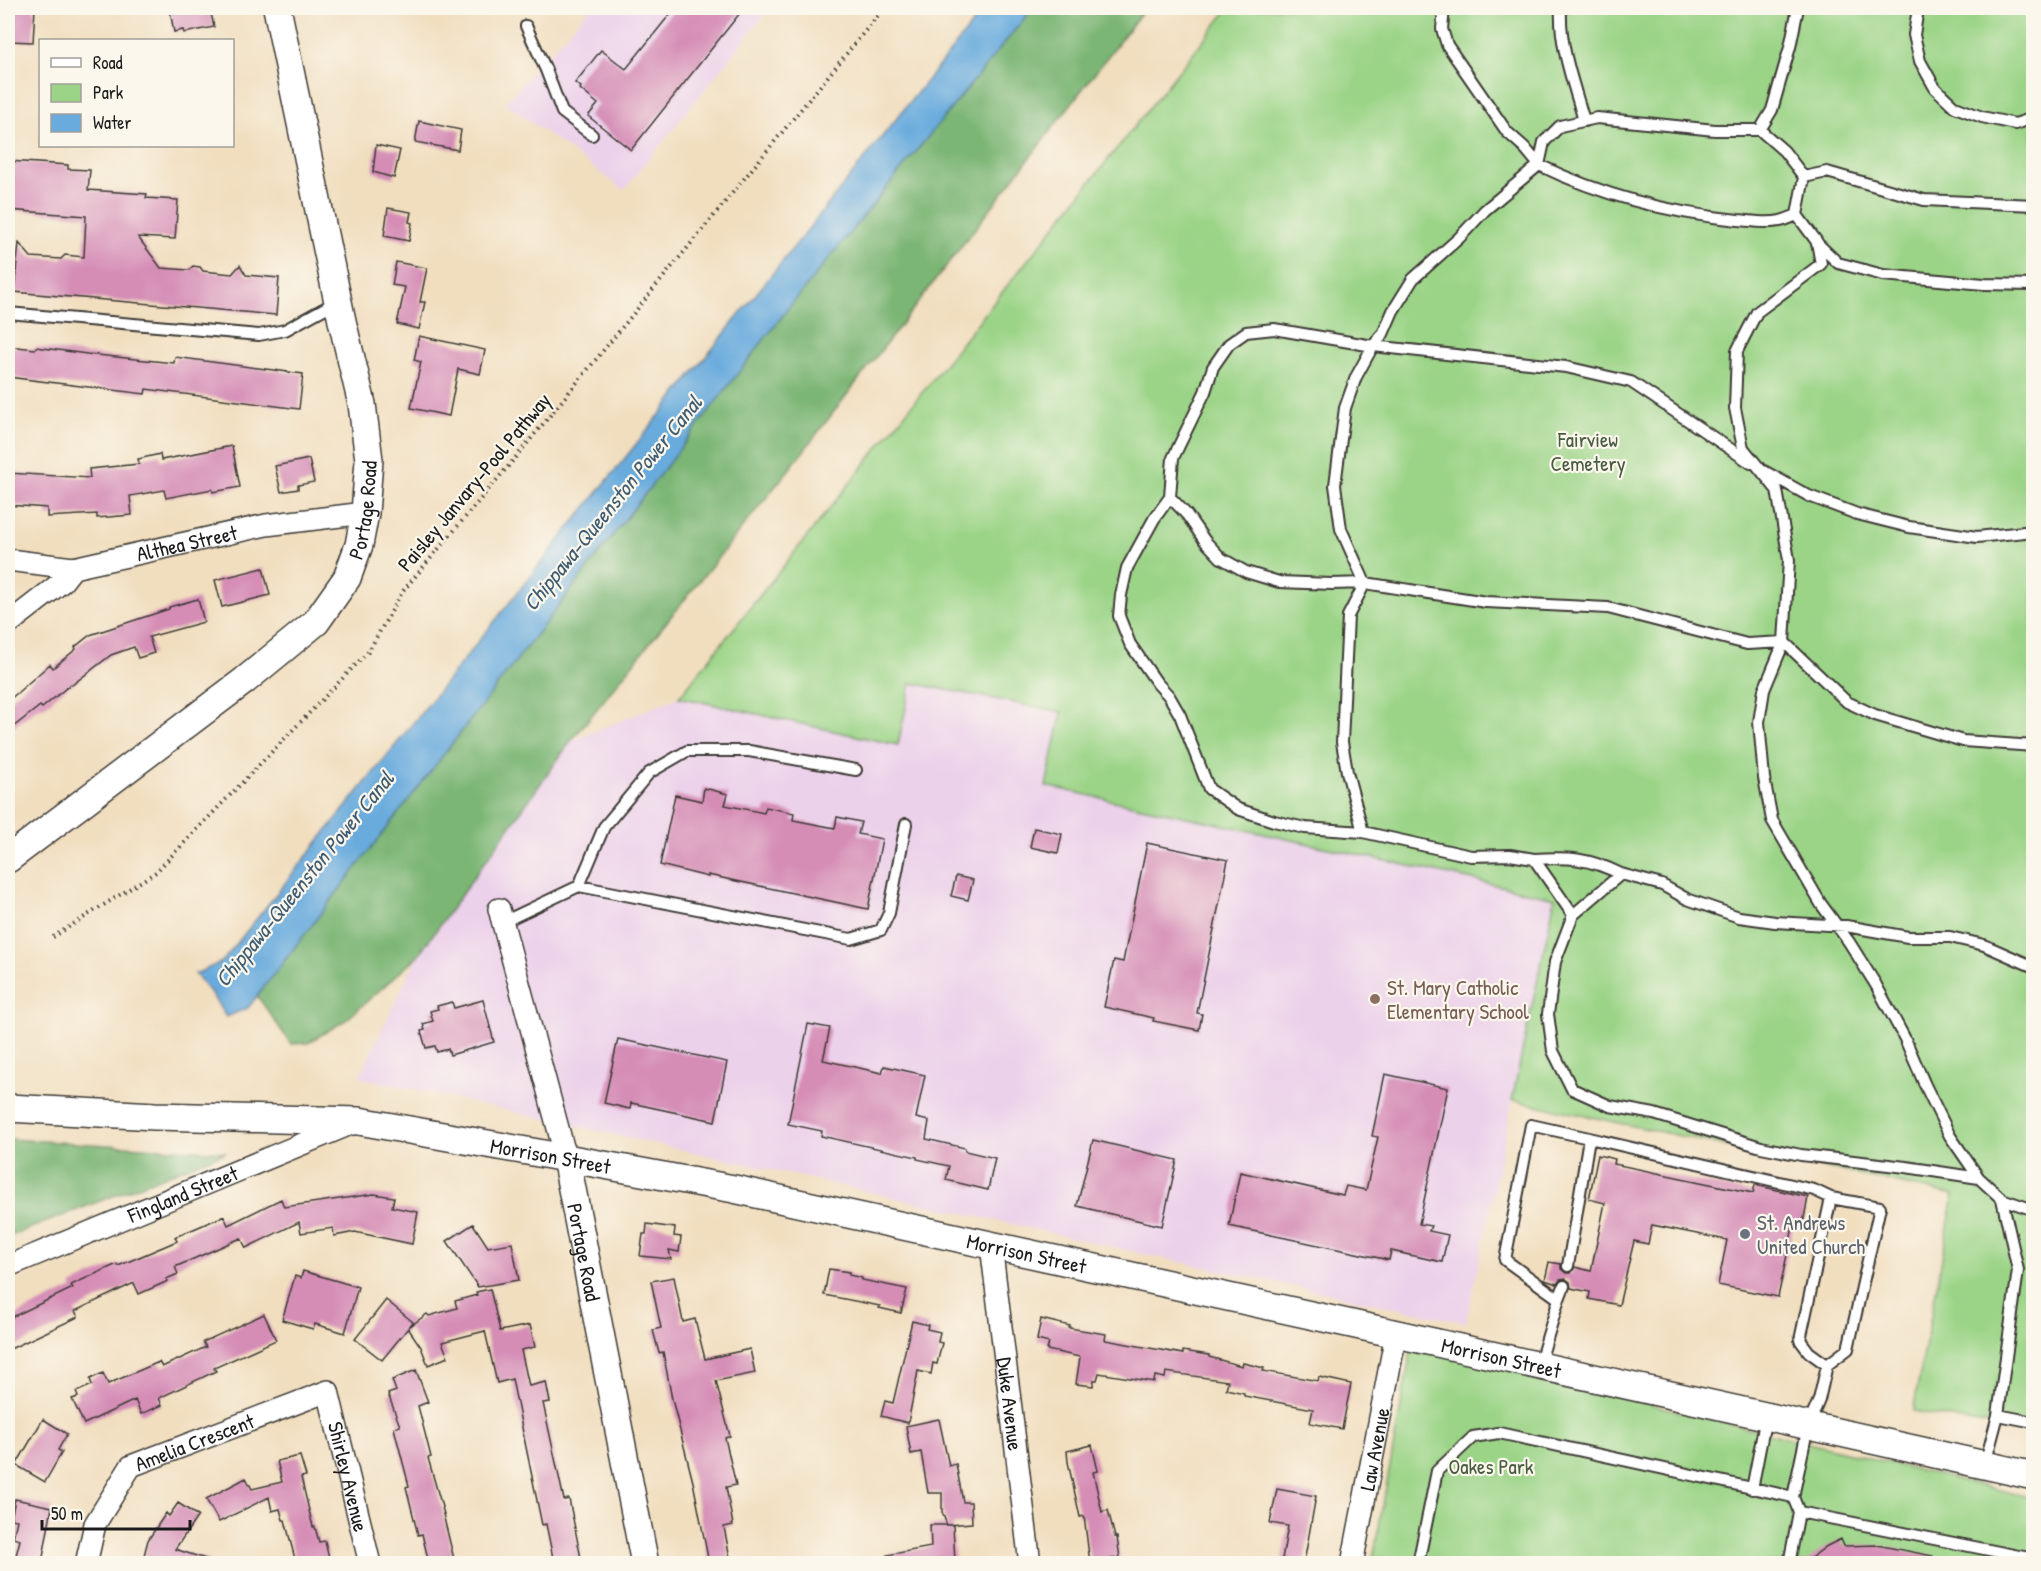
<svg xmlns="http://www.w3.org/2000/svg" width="2041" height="1571" viewBox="0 0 2041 1571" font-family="'Patrick Hand',sans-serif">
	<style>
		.built { fill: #ecd1ea }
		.green { fill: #9bd487; stroke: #5c7852; stroke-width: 1.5 }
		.forest { fill: #7cb674; stroke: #4c6948; stroke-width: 1.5 }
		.water { fill: #69abdd; stroke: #42647c; stroke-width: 1.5 }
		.building { fill: #d58db6 }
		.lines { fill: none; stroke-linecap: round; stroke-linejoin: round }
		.service-casing { stroke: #3c3934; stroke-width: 14 }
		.minor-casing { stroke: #3c3934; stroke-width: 24 }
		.tertiary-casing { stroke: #3c3934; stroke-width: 30 }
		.path { stroke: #3c3934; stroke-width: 4; stroke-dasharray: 1.5 4.5; stroke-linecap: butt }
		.service { stroke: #fff; stroke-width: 10 }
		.minor { stroke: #fff; stroke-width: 21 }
		.tertiary { stroke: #fff; stroke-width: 27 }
		.education-dot { fill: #8d6e63; stroke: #fbf7ec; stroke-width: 2 }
		.worship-dot { fill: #6b7280; stroke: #fbf7ec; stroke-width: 2 }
		.labels { text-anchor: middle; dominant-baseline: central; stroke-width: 4.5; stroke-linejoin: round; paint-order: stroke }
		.park-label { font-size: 21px; fill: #485c41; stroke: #fbf7ec }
		.street-label { font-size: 21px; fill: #1c1c1c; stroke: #fbf7ec }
		.education-label { font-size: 21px; fill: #785e54; stroke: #fbf7ec; text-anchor: start }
		.worship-label { font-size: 21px; fill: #5b616d; stroke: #fbf7ec; text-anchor: start }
		.water-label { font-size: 22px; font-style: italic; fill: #3f5c73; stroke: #fbf7ec }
	</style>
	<rect width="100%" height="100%" fill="#fbf7ec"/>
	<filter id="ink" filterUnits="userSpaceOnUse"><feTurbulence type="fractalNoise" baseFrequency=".0167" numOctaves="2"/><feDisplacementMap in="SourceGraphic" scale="12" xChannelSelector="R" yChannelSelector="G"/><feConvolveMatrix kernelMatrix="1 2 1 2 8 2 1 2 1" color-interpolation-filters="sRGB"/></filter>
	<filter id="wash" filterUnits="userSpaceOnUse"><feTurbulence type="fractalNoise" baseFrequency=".008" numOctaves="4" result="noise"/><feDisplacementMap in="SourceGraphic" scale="24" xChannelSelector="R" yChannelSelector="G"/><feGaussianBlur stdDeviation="1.35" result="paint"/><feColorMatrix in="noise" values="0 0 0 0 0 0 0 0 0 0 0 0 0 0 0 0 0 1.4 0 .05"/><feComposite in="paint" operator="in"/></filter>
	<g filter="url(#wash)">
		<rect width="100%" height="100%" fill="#f1debf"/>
		<path class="built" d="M590 8H770L624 190 505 103Z
			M911 683 1063 712 1047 786 1555 898 1466 1323 1162 1258 359 1077 417 957 571 741 679 697 897 745Z"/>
		<path class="green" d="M1229 8H2033V1433L1913 1411 1954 1195 1512 1100 1555 898 1046 786 1062 712 911 683 898 745 679 697Z
			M1412 1346 2033 1498V1563L1372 1564Z"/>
		<path class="forest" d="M1023 8H1145L799 457 571 741 417 957 346 1020 308 1043 291 1044 244 977Z
			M8 1139 226 1152 8 1237Z"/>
		<path class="water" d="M985 8H1033L787 310 248 1008 226 1017 211 993 195 974 222 962Z"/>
		<g id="blocks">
			<path class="building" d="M8 8H35L33 42 8 41Z
				M189 8H210L214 27 184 33 183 30 174 32 170 11Z
				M675 8H744L631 150 588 116 598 104 580 89 581 87 575 83 601 50 626 69Z
				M419 121 461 130 458 150 415 142Z
				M376 145 400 150 394 178 373 172Z
				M8 161 68 165V169L90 170 88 190 147 194 146 198 178 200 175 239 138 237 161 268 189 270 193 266 200 267 203 271 232 274 240 265 246 275 279 278 276 315 14 292 19 243 31 257 61 259 65 255 84 257 86 216 8 210Z
				M388 208 411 212 409 222 412 223 409 241 384 236Z
				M396 262 427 268 420 302H425L419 329 397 324 405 287 392 285Z
				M419 336 485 350 480 374 458 369 449 416 411 408 421 362 414 360Z
				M8 346 35 349 36 347 87 354 174 363 175 357 303 374 299 409 146 389 145 394 8 377Z
				M232 446 240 487 213 492 212 489 166 498 164 490 130 496 132 515 97 518V514L47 517V508L8 505V473L90 478 89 469 139 464 138 459 160 454 161 460Z
				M309 459 314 482 298 485V489L281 492 275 466Z
				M263 568 270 595 222 607 215 580Z
				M198 599 204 622 149 637 154 653 138 658 134 647 111 655 72 685 71 684 42 708 40 706 8 731V701L50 664 53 668 76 649 75 647 90 635 169 609V607Z
				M704 788 728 794 725 805 764 813 766 807 794 813 793 820 835 828 837 817 861 822 858 834 882 839 868 909 708 875V877L660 865 675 795 702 801Z
				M1034 828 1062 834 1058 853 1030 847Z
				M1147 843 1228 860 1197 1013 1202 1014 1199 1030 1153 1021 1154 1018 1104 1007 1114 960 1123 962Z
				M956 876 973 880 968 900 951 896Z
				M483 1000 494 1042 450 1055 448 1049 437 1052 435 1046 426 1048 421 1031 425 1030 423 1024 433 1021 430 1011 438 1009 437 1006 452 1002 454 1008Z
				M808 1024 830 1028 823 1060 882 1073 884 1066 925 1075 916 1118 929 1121 926 1139 965 1148V1151L995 1158 988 1190 946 1180 949 1166 917 1159V1157L821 1136 822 1131 788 1124Z
				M618 1039 727 1062 715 1121 631 1103 630 1109 604 1103Z
				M1385 1074 1448 1088 1419 1224 1431 1226 1429 1231 1448 1235 1442 1262 1391 1251 1389 1260 1229 1226 1240 1172 1343 1195 1346 1186 1366 1190 1378 1137 1372 1136Z
				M1093 1140 1177 1160 1162 1226 1077 1206Z
				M1598 1155 1615 1159 1614 1164 1753 1193 1755 1185 1808 1197 1802 1229 1793 1227 1778 1297 1718 1285 1727 1240 1652 1225 1648 1244 1634 1241 1619 1305 1589 1299 1590 1292 1571 1288 1570 1282 1566 1279 1560 1280 1557 1284 1545 1280 1549 1262 1561 1264V1269L1566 1273H1571L1575 1267 1591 1271 1605 1203 1589 1199Z
				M374 1194 394 1197 392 1207 418 1212 412 1244 355 1232 334 1236 333 1228 301 1233 299 1222 246 1248 241 1238 175 1267 178 1274 166 1279 168 1281 139 1294 134 1283 75 1311 78 1317 8 1350V1319L73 1288 71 1285 117 1264 118 1266 177 1241 175 1237 224 1216 228 1225 281 1199 284 1207Z
				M473 1224 488 1247 512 1243 519 1280 478 1287 447 1241Z
				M647 1224 675 1228 674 1236 681 1237 679 1252 669 1250 671 1259 640 1256 643 1234H646Z
				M829 1269 849 1272V1275L862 1278V1280L907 1289 901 1313 879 1308 880 1306 824 1295Z
				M303 1271 358 1287 345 1333 315 1324 313 1329 282 1320 295 1276 301 1278Z
				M674 1277 683 1322 695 1319 705 1359 750 1349 755 1373 716 1381 730 1436 725 1438 736 1485 726 1487 733 1525 724 1527 731 1563H709L693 1482 672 1399 663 1352 659 1353 653 1330 661 1328 651 1281Z
				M490 1289 500 1331 530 1325 535 1347 521 1350 529 1386 546 1382 550 1402 543 1403 564 1500 569 1499 582 1563H554L546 1524 542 1525 512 1379 497 1383 485 1331 442 1342 448 1357 428 1365 421 1347 408 1328 382 1360 355 1339 386 1300 413 1322 409 1327 427 1314 429 1316 457 1308 455 1301 477 1295 476 1292Z
				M264 1314 276 1340 214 1368 216 1371 159 1398 162 1405 141 1414 135 1400 84 1424 72 1399 78 1397 76 1392 92 1385 90 1379 103 1373 108 1384 159 1362 162 1367 206 1347 203 1342Z
				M1041 1319 1070 1326 1069 1328 1106 1334 1105 1340 1183 1354V1351L1209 1355V1357L1242 1366 1243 1363 1264 1368 1263 1371 1318 1381 1319 1377 1351 1384 1342 1429 1310 1423 1313 1409 1244 1396V1393L1226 1389 1228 1381 1166 1372 1165 1378 1155 1376 1154 1382 1099 1373 1097 1380H1094L1093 1386 1076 1384 1080 1357 1047 1350 1049 1343 1037 1340Z
				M912 1321 928 1325 927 1329 940 1332 938 1342 942 1343 937 1364 933 1363 931 1374 918 1371 908 1423 881 1416 885 1401 893 1403Z
				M416 1370 428 1402 418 1406 431 1457 428 1458 444 1514H443L455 1563H429L422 1534 418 1535 406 1487 409 1486 394 1428 400 1426 388 1394 396 1391 392 1380Z
				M43 1419 67 1434 58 1450 62 1452 45 1482 16 1465Z
				M939 1419 949 1466 956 1464 963 1502H971L972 1523 947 1525 942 1512V1493H928L921 1452 911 1454 906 1426Z
				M1092 1445 1098 1471 1093 1472 1102 1512 1108 1510 1115 1537H1117L1120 1558 1110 1559 1111 1563H1090L1084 1516 1080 1517 1068 1462 1067 1451Z
				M300 1456 306 1476 301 1477 313 1527H315L319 1542 325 1541 330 1563H296L285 1520H283L280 1509 272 1511 269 1497 219 1522 206 1499 246 1478 252 1489 282 1482 277 1461Z
				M1277 1489 1316 1496 1304 1563 1282 1559 1288 1526 1270 1523Z
				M15 1499 52 1507 42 1563H14L20 1540 13 1538 17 1520 11 1519Z
				M178 1503 198 1516 175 1549 209 1560V1563H142L148 1540 166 1513 169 1516Z
				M930 1525H953L955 1563H888L887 1555 931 1547Z
				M1841 1539 1844 1546 1877 1545 1933 1556V1563H1804L1827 1546Z"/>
		</g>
	</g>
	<g filter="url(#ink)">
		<use href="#blocks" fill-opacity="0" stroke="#3c3934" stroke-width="1.5"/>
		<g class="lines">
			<defs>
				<path id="service" d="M1444 8 1442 29 1447 45 1507 132 1524 147 1539 165 1485 210 1459 238 1413 279 1393 311 1383 334 1373 346 1274 329 1246 332 1229 344 1213 367 1205 392 1173 458 1170 497 1154 519 1127 568 1121 595 1119 616 1130 644 1157 683 1169 696 1180 715 1209 789 1238 809 1274 821 1305 828 1363 832 1471 856 1510 855 1534 859 1573 915 1555 962 1548 1014 1553 1051 1572 1089 1610 1106 1654 1114 1761 1147 1801 1155 1906 1167 1979 1178 2002 1199 2018 1270 1998 1415 1985 1464
					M1561 8C1559 47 1574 84 1584 121
					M1798 8 1790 47 1772 110 1760 130 1784 151 1804 177 1797 215 1817 242 1821 264 1757 312 1737 351 1735 408 1743 448 1777 490 1789 560 1784 642 1764 690 1759 722 1764 778 1772 820 1821 904 1849 942 1876 985 1905 1039 1925 1085 1950 1136 1979 1178
					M1918 8 1914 35 1920 61 1935 88 1955 107 1982 117 2015 124 2034 118
					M526 26 546 70 562 112 592 135
					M1760 130H1715L1597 118 1560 126 1544 142 1539 165C1601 195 1670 213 1738 220 1751 221 1767 224 1780 221 1786 220 1792 217 1797 215
					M1804 177 1827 172 1924 200 2034 205
					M1817 243 1838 263 1883 275 1984 284 2034 285
					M8 313 259 335 285 330 338 301
					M1764 471 1809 496 1857 514 1909 527 1977 537 2034 531
					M1170 497 1187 515 1205 541 1221 558 1246 572 1279 582 1332 584 1365 583 1486 602 1608 608 1747 644 1784 642 1847 702 1875 715 1963 741 2034 746
					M1363 832 1347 772 1342 742 1348 616 1365 583 1341 529 1335 485 1345 408 1356 377 1373 346 1566 367 1631 382 1751 463
					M1534 859C1571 857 1588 858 1621 874
					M579 886 851 939 881 930 889 913 906 824
					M1573 915 1621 874 1662 885 1687 899 1739 917 1775 922 1846 926 1908 937H1950L1984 945 2034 967
					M503 922 579 886 604 827 649 773 687 751H749L856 770
					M1589 1138 1814 1190 1831 1198
					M2002 1199 2034 1210
					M1564 1286 1559 1299 1505 1260 1531 1125 1589 1138 1568 1266
					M1539 1365 1559 1299
					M1998 1415 2034 1422
					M1752 1489 1766 1417
					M1799 1512 2034 1559
					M1418 1564 1437 1471 1473 1437 1499 1433 1793 1497
					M1789 1564 1799 1512 1793 1497 1808 1426 1819 1400 1827 1365 1848 1349 1880 1207 1831 1198 1800 1340 1809 1352 1827 1365"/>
				<g id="minor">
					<path id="s1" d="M8 560 73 568 266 525 365 513"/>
					<path d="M8 624 62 582 73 568"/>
					<path d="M499 909 566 1158"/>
					<path id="s2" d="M991 1245 1030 1564"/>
					<path id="s3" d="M8 1266 353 1123"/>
					<path id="s4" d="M86 1564 95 1524 131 1466 328 1391 370 1564"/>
					<path id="s5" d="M1352 1564 1396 1334"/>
				</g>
				<g id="tertiary">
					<path id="s6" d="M8 859 244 681 316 622 347 578 359 545 365 513 369 460 362 404 342 321 277 8"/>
					<path id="s7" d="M8 1108 155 1116 359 1121 566 1158 734 1189 1379 1330 2034 1476"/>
					<path id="s8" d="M566 1158 645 1564"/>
				</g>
			</defs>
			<use href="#service" class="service-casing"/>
			<use href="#minor" class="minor-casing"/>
			<use href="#tertiary" class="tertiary-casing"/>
			<path class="path" d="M53 937 156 872 368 652 403 591 516 457 884 8"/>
			<use href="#service" class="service"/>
			<use href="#minor" class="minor"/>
			<use href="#tertiary" class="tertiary"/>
		</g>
	</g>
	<circle class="education-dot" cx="1375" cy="999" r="6"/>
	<circle class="worship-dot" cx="1745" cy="1234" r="6"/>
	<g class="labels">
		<g class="park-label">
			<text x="1588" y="439">Fairview<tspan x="1588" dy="24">Cemetery</tspan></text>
			<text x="1491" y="1466">Oakes Park</text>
		</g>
		<g class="street-label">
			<text transform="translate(474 482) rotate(-50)">Paisley Janvary-Pool Pathway</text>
			<text stroke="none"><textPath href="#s6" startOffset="513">Portage Road</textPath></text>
			<text stroke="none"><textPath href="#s1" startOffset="182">Althea Street</textPath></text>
			<text stroke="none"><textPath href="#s7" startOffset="546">Morrison Street</textPath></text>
			<text stroke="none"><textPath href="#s3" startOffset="189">Fingland Street</textPath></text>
			<text stroke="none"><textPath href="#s8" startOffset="96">Portage Road</textPath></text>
			<text stroke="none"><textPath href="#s7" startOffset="1032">Morrison Street</textPath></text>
			<text stroke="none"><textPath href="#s7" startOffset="1518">Morrison Street</textPath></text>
			<text stroke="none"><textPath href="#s2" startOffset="160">Duke Avenue</textPath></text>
			<text stroke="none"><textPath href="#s4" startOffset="177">Amelia Crescent</textPath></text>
			<text stroke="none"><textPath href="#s5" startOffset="117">Law Avenue</textPath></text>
			<text stroke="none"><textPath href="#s4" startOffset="408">Shirley Avenue</textPath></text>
		</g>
		<g class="education-label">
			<text x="1387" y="987">St. Mary Catholic<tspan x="1387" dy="24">Elementary School</tspan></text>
		</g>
		<g class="worship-label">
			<text x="1757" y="1222">St. Andrews<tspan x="1757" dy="24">United Church</tspan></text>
		</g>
		<g class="water-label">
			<text transform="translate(612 503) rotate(-51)">Chippawa-Queenston Power Canal</text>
			<text transform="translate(304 879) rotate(-51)">Chippawa-Queenston Power Canal</text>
		</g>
	</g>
	<rect width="2041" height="1571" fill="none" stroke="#fbf7ec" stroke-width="30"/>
	<rect x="39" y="39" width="195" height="108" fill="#fbf7ec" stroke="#a29f99" stroke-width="1.5"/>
	<rect x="51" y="58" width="30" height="9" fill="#ffffff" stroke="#a29f99" stroke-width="1.5"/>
	<text x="93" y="69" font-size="18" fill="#1c1c1c">Road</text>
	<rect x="51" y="84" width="30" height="18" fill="#9bd487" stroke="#a29f99" stroke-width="1.5"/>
	<text x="93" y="99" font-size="18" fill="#1c1c1c">Park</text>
	<rect x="51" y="114" width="30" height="18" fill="#69abdd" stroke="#a29f99" stroke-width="1.5"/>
	<text x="93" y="129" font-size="18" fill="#1c1c1c">Water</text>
	<path d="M42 1520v9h148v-9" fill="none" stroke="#1c1c1c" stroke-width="3"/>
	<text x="51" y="1520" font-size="18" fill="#1c1c1c" stroke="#fbf7ec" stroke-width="4.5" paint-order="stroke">50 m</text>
</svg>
